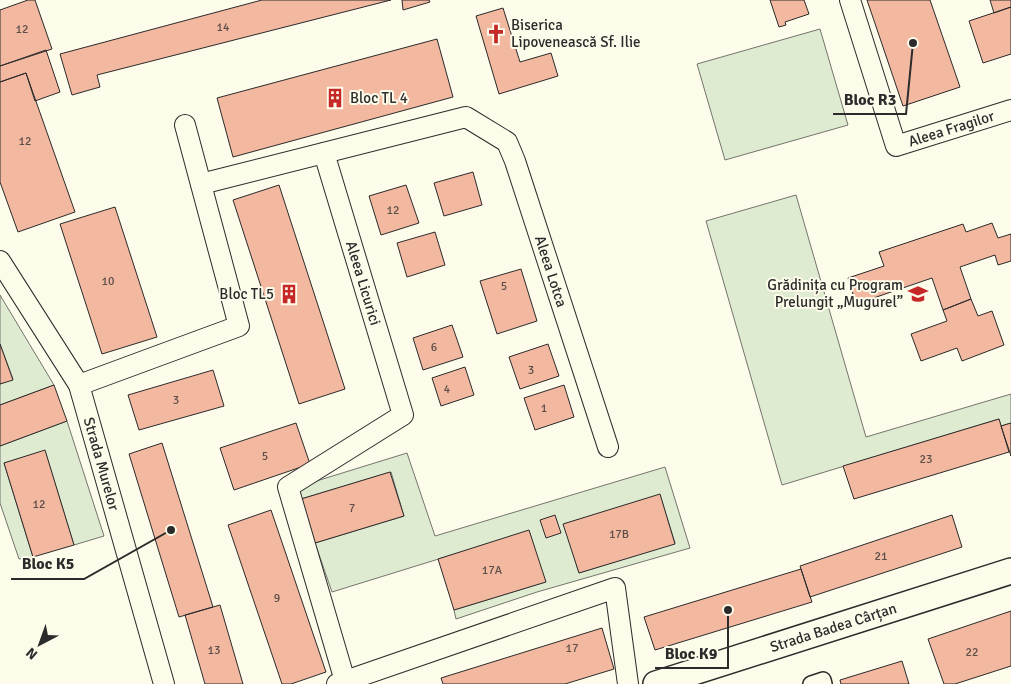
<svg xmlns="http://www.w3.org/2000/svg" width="1011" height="684" viewBox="0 0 1011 684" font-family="Signika,sans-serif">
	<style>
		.green { fill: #deebd1; stroke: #74746e; fill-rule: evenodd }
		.building { fill: #f2b8a0; stroke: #2b2b2b }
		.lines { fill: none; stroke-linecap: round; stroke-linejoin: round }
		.pedestrian-casing { stroke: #2b2b2b; stroke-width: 18 }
		.minor-casing { stroke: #2b2b2b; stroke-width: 22 }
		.tertiary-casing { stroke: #2b2b2b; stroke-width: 28 }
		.pedestrian { stroke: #fdfbea; stroke-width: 15 }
		.minor { stroke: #fdfbea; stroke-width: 20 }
		.tertiary { stroke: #fdfbea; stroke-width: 25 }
		.labels { text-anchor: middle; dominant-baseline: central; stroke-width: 4; stroke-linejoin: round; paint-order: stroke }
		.number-label { font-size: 12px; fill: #5d4e48 }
		.poi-label { font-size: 15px; fill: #2b2b2b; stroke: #fdfbea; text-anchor: start }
		.street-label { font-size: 15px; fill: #2b2b2b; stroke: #fdfbea }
		.leader { fill: none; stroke: #2b2b2b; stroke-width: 2 }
		.callout-dot { fill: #2b2b2b; stroke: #fdfbea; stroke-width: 2 }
		.callout-label { font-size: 16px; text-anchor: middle; font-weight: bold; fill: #2b2b2b; stroke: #fdfbea; stroke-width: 4; stroke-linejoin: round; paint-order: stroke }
	</style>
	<rect width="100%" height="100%" fill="#fdfbea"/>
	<path class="green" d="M820 29 848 125 725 160 697 64Z
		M796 195 866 437 1011 394V423L1001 426 999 419 782 485 706 221Z
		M0 295 54 385 0 405V384L13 379 0 344Z
		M67 421 104 536 74 545 45 451 4 463 33 557 19 559 0 503V446Z
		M407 453 435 536 665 467 690 548 537 592 456 619 454 610 545 582 529 531 332 592 315 543 404 516 391 472 301 499 297 487ZM660 495 675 543 579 573 564 524Z"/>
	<path class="building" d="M28 0H35L52 49 0 66V10Z
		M262 0H391L97 75 100 87 72 95 60 54Z
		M402 0H429L430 2 403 10Z
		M770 0H804L809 14 785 22 786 25 779 27Z
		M867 0H930L960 87 903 106Z
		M990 0H1011V7L994 13Z
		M1011 7V54L983 63 969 21Z
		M503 8 520 62 551 53 558 76 499 94 476 16Z
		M437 39 453 97 233 157 217 98Z
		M46 50 60 92 35 101 26 73 0 82V66Z
		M26 73 75 212 18 232 0 182V82Z
		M473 172 482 205 444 216 434 183Z
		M279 185 345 389 299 404 233 200Z
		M406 185 419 223 381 235 369 196Z
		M115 207 157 337 102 354 60 224Z
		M992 223 998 238 1011 234V261L998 265 995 255 960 267 971 299 943 310 932 278 856 304 848 278 884 266 879 252 963 224 966 232Z
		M435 232 445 265 407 277 397 243Z
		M521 269 537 321 497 334 480 281Z
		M971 299 978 316 992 311 1004 345 962 361 957 348 921 361 911 334 947 321 943 310Z
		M452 325 463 357 423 370 413 338Z
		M0 344 13 380 0 384Z
		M548 344 559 376 520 389 509 357Z
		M465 367 474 395 441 406 432 378Z
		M213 370 224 406 139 430 128 395Z
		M54 385 67 421 0 446V405Z
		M564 385 574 417 535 430 524 398Z
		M999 419 1009 452 854 499 843 466Z
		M296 423 310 464 234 490 220 448Z
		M1011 423V456L1001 426Z
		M162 443 213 607 179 617 129 454Z
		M45 450 74 545 33 557 4 463Z
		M390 472 404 516 315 543 301 499Z
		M660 494 675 544 579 573 563 524Z
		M271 510 326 672 291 684H282L228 525Z
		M555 515 561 533 546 538 540 520Z
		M952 515 962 547 810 597 800 566Z
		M529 530 546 582 454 610 438 559Z
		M801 569 812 602 655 650 644 617Z
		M220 605 243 684H205L185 615Z
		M1011 611V666L955 684H944L928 639Z
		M602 628 614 669 565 684H443L441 678Z
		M902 661 909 684H841L840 680Z"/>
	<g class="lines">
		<defs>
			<path id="pedestrian" d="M811 684 823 680 824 684"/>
			<g id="minor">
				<path id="s1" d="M850 0 896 146 1011 110"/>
				<path id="s2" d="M324 153 403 415 288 487 345 681"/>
				<path id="s3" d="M201 184 466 117 507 142 515 161 608 447"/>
				<path id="s4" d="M0 261 79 385 164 684"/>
				<path d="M79 385 239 326 185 125"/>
				<path d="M337 684 615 588 628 684"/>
			</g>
			<g id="tertiary">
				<path id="s5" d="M656 684 1011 571"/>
			</g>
		</defs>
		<use href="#pedestrian" class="pedestrian-casing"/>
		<use href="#minor" class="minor-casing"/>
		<use href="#tertiary" class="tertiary-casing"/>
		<use href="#pedestrian" class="pedestrian"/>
		<use href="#minor" class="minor"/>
		<use href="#tertiary" class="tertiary"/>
	</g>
	<defs>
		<symbol id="church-bare" viewBox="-9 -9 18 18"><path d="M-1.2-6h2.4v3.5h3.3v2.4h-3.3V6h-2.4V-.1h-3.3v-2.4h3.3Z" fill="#c62828" stroke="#fdfbea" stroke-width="2.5" paint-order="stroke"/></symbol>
		<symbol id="building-bare" viewBox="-9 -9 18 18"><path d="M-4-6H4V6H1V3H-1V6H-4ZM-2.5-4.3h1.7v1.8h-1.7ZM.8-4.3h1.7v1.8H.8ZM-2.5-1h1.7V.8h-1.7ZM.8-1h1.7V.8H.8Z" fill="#c62828" stroke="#fdfbea" stroke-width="2.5" paint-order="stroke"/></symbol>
		<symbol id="school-bare" viewBox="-9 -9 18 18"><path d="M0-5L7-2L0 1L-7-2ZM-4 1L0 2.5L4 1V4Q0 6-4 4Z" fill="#c62828" stroke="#fdfbea" stroke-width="2.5" paint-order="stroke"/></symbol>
	</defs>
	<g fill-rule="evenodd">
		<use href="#church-bare" x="482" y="20" width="28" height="28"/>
		<use href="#building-bare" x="321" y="84" width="28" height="28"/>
		<use href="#building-bare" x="275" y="280" width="28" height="28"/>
		<use href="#school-bare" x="904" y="280" width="28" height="28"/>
	</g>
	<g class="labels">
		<g class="number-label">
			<text x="223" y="27">14</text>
			<text x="22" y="29">12</text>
			<text x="25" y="141">12</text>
			<text x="393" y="210">12</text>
			<text x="108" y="281">10</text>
			<text x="504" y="286">5</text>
			<text x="434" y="347">6</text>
			<text x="531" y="370">3</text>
			<text x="447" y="389">4</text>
			<text x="176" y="400">3</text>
			<text x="544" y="408">1</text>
			<text x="265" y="456">5</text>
			<text x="926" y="459">23</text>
			<text x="39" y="504">12</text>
			<text x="352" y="508">7</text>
			<text x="619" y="534">17B</text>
			<text x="881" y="556">21</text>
			<text x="492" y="570">17A</text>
			<text x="277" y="598">9</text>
			<text x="572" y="648">17</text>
			<text x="214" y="650">13</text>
			<text x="972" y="652">22</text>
		</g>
		<g class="poi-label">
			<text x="511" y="25">Biserica<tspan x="511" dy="17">Lipovenească Sf. Ilie</tspan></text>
			<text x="350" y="98">Bloc TL 4</text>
			<text x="903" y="285" text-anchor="end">Grădinița cu Program<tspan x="903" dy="17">Prelungit „Mugurel”</tspan></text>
			<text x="274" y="294" text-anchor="end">Bloc TL5</text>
		</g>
		<g class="street-label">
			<text stroke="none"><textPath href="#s1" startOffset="211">Aleea Fragilor</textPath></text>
			<text stroke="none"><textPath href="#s3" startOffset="458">Aleea Lotca</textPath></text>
			<text stroke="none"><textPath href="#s2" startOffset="136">Aleea Licurici</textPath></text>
			<text stroke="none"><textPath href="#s4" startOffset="229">Strada Murelor</textPath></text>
			<text stroke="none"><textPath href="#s5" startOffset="186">Strada Badea Cârțan</textPath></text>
		</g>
	</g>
	<path class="leader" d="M913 43L906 114H833M171 530L84 579H11M728 610L728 668H655"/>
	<g class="callout-dot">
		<circle cx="913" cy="43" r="5"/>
		<circle cx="171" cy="530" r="5"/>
		<circle cx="728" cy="610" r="5"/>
	</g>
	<g class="callout-label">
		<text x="870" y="105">Bloc R3</text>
		<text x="48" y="569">Bloc K5</text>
		<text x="691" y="659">Bloc K9</text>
	</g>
	<g transform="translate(40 644) rotate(221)" stroke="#fdfbea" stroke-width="4" paint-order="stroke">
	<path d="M0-4L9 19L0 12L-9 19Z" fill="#2b2b2b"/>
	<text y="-8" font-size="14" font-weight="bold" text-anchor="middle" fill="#2b2b2b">N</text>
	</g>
</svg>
